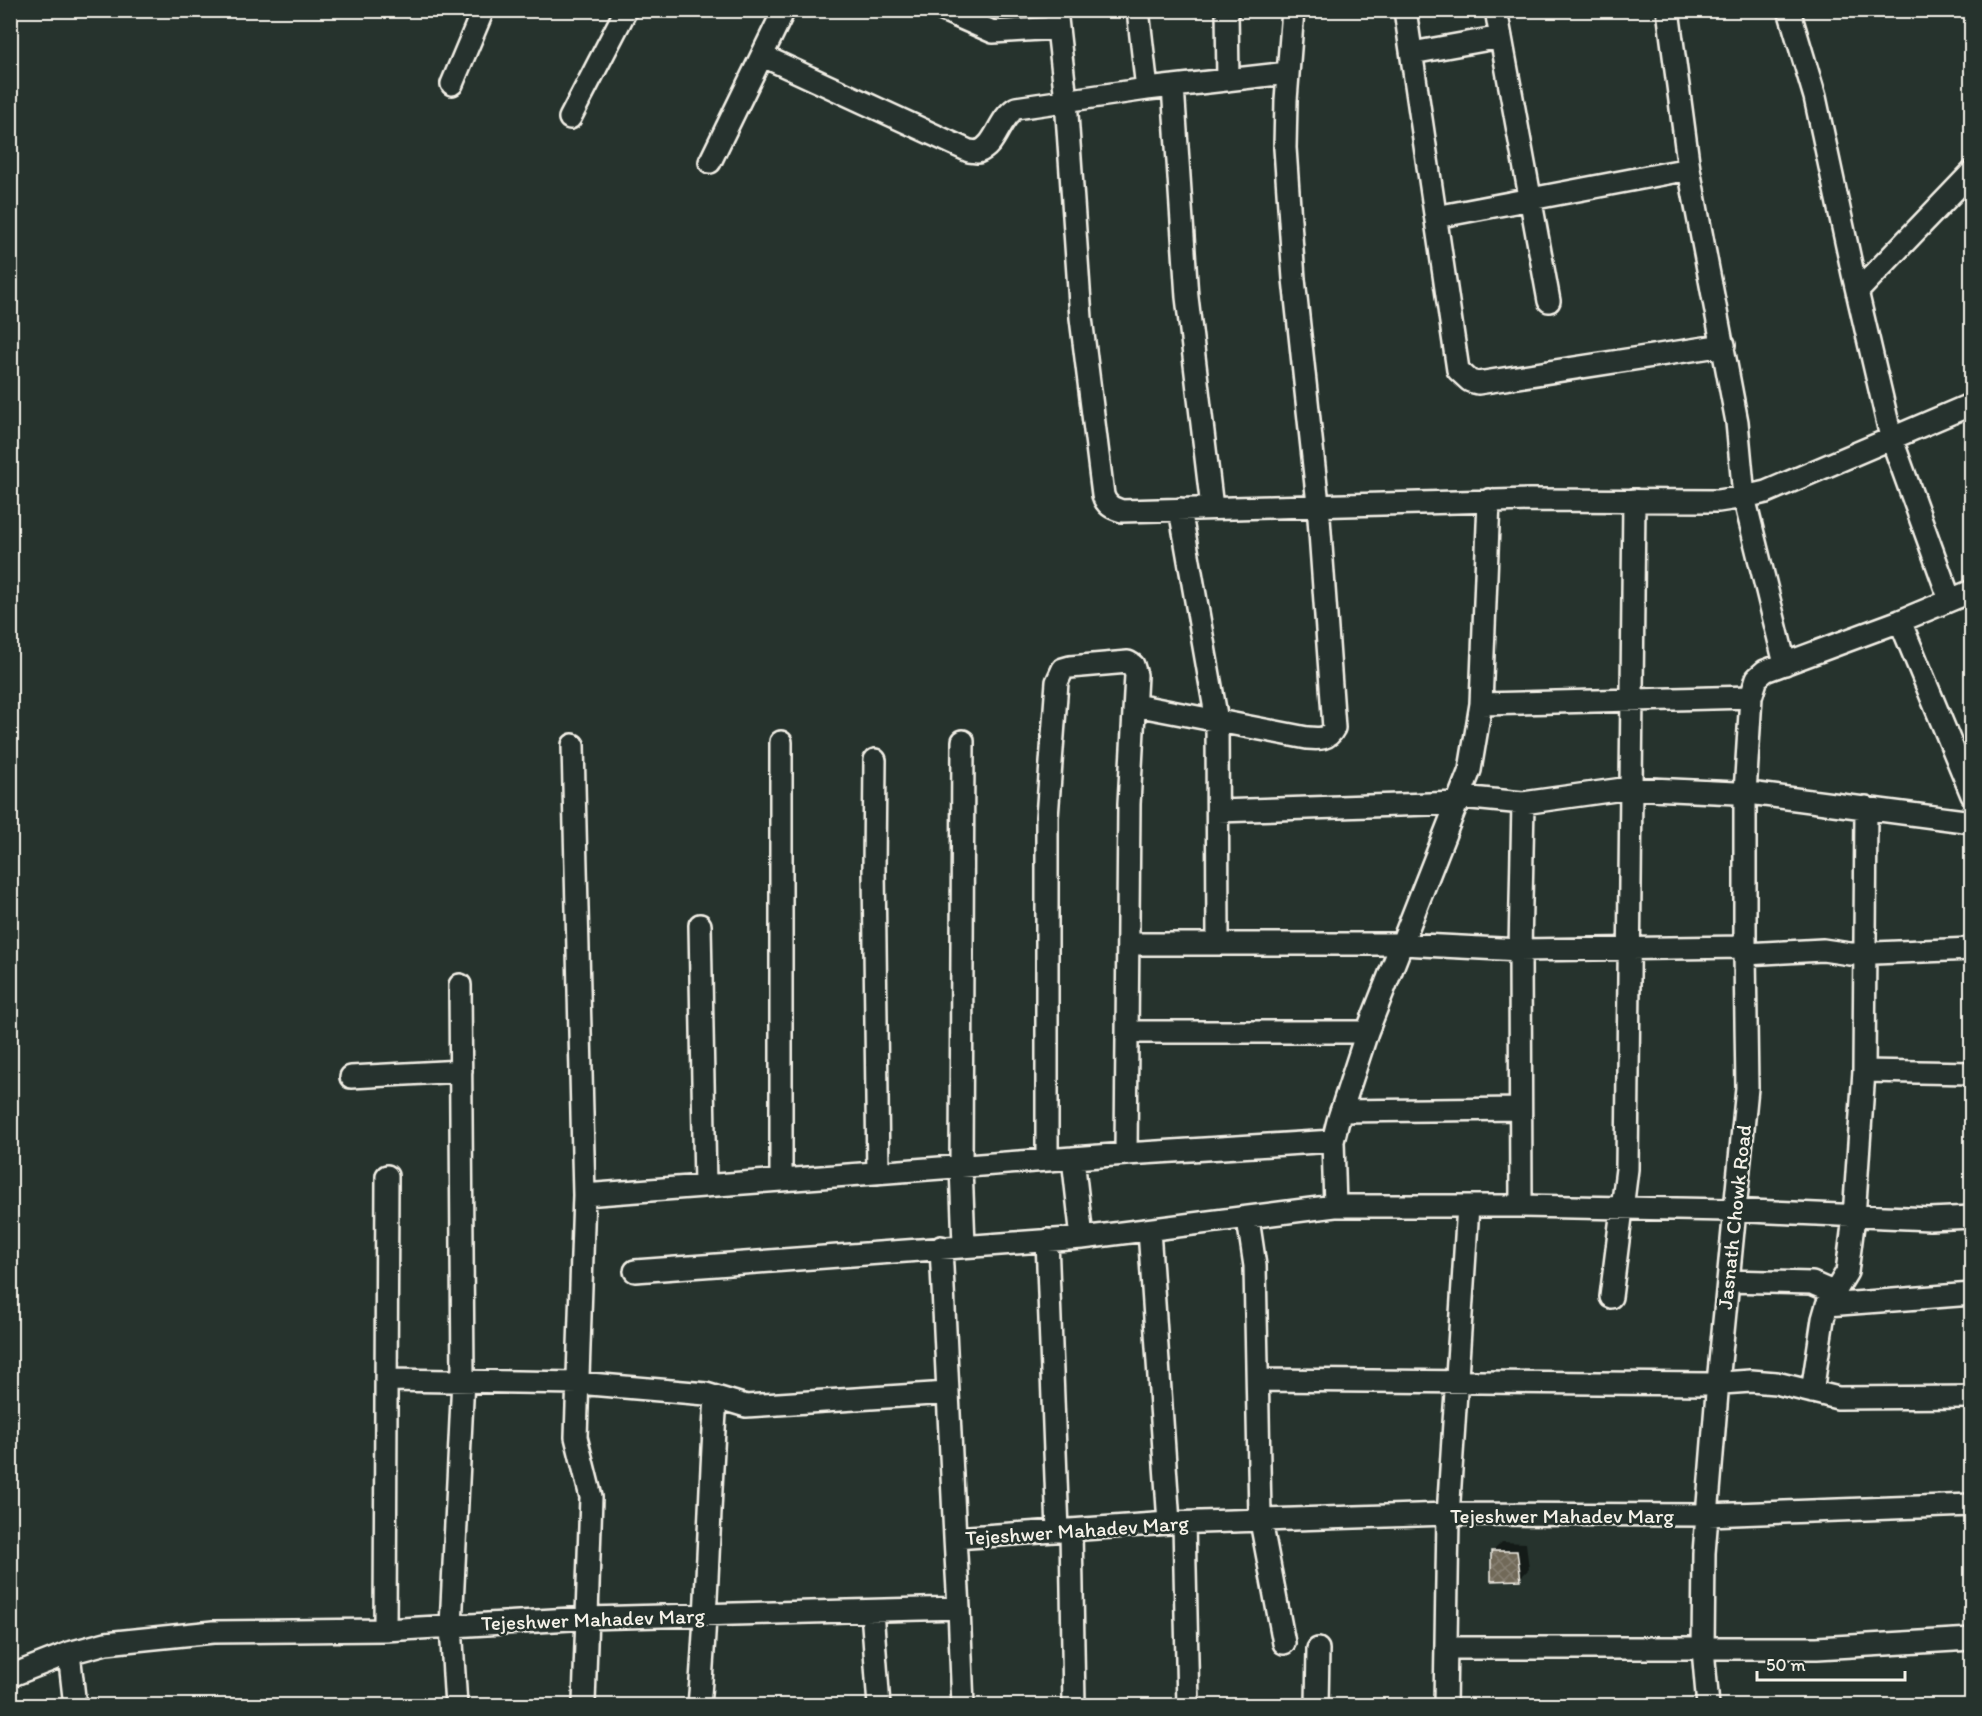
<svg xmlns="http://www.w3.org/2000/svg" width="1982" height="1716" viewBox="0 0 1982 1716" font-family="Itim,sans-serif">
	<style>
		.shadow { fill: #0007 }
		.building { fill: url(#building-cross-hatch); stroke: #f4f1e8; stroke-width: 1.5 }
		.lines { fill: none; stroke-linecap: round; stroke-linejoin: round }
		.minor-casing { stroke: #f4f1e8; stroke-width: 26 }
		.minor { stroke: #26332d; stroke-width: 21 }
		.labels { text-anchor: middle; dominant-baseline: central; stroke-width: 5; stroke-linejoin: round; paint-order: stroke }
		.street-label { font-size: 21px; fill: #f4f1e8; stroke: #26332d }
	</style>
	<defs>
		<pattern id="building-cross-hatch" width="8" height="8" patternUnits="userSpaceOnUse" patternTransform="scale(1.5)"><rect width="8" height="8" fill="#716959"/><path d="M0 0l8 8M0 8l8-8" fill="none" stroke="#867f71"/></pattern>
	</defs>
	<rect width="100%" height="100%" fill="#26332d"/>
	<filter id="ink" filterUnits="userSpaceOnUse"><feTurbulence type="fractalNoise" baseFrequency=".0167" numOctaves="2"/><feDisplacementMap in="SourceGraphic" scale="12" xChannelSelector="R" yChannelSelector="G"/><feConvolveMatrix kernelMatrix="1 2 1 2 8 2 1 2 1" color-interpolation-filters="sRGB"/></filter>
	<g filter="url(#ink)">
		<path class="shadow" d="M1502 1542 1526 1543 1529 1569 1520 1578 1493 1551Z
			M1666 1703 1694 1704 1663 1706Z"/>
		<path class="building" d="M1491 1551H1517L1521 1580 1491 1581Z"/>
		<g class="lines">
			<defs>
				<path id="minor" d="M943 10 993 32 1058 28
					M1056 10 1066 100 1081 318 1103 495C1106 505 1112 508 1122 511L1530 500 1718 501 1744 497 1766 492 1972 404
					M1138 10 1147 89
					M1227 10 1228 80
					M1405 10 1458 370 1470 381 1478 383 1724 345
					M1496 10 1549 301
					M1668 10 1689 169 1737 422 1744 497 1785 664
					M1789 10 1815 97 1853 274 1891 437 1950 600
					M1412 53 1501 37
					M763 56 969 151 978 152C997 145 998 119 1016 108L1147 89 1288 73
					M452 84 483 10
					M1173 86 1187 297 1212 508
					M570 118 626 10
					M710 162 784 10
					M1436 217 1689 169
					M1857 292 1972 172
					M1180 509 1217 721 1218 943
					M1900 621 1972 795
					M1481 704 1751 697
					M1135 705 1307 738C1319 739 1328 740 1334 728L1318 504 1294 279 1285 148 1286 100 1293 10
					M963 741 961 1167 964 1245
					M781 742V1180
					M573 745 584 1195 576 1437 591 1497 584 1703
					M875 760 874 870 878 1173
					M1461 797 1523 803 1630 788 1757 794 1972 822
					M1218 811 1459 803
					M700 925 705 1185
					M1128 944H1402L1520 950 1745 947V793L1751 697 1757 678 1765 671 1900 621 1972 591
					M1127 1032H1367
					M1864 1071 1972 1073
					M351 1077 461 1071
					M1341 1111 1520 1109
					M1073 1158 1082 1238
					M1047 1160V817L1057 682 1063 669 1070 667 1128 662 1133 665 1136 675 1129 804 1126 1154
					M584 1195 1126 1154 1333 1141
					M1335 1206 1333 1141 1338 1121 1367 1032 1470 770 1481 704 1489 500
					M1521 1206 1520 950 1523 803
					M1248 1219 1255 1266 1260 1516 1284 1643
					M1149 1230 1169 1523
					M1047 1240 1058 1531
					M941 1247 955 1538
					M635 1271 1082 1238 1335 1206H1521L1728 1210 1930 1219 1972 1217
					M1728 1281 1812 1283 1835 1293
					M1611 1297 1627 1169 1634 500
					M1827 1305 1972 1294
					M386 1380 578 1383 706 1394 746 1406 948 1393
					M1259 1380 1708 1384 1751 1381 1776 1383 1838 1398 1972 1397
					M1812 1392 1823 1319 1827 1305 1847 1272 1854 1217 1864 1071 1866 807
					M1184 1523 1188 1706
					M1071 1530 1074 1706
					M959 1608 963 1706
					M872 1611 879 1706
					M385 1630 387 1176
					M1446 1648H1817L1972 1639
					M69 1653 75 1706
					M10 1676 69 1653 106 1643 213 1632 385 1630 588 1618 959 1608 955 1538 1169 1523 1448 1514 1708 1515 1972 1505
					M456 1706 451 1626 463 1379 460 985
					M699 1706C708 1603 709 1500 716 1397
					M1317 1706 1318 1649
					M1445 1706 1448 1516 1468 1206
					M1708 1706 1703 1649 1704 1553 1717 1393 1747 1088 1745 954 1823 950 1850 954 1972 949"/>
			</defs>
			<use href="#minor" class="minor-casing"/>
			<use href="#minor" class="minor"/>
		</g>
	</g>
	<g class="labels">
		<g class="street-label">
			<text transform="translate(1734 1217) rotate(-84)">Jasnath Chowk Road</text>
			<text x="1562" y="1515">Tejeshwer Mahadev Marg</text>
			<text transform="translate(1077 1530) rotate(-4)">Tejeshwer Mahadev Marg</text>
			<text transform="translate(593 1619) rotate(-2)">Tejeshwer Mahadev Marg</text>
		</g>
	</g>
	<rect width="1982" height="1716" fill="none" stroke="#26332d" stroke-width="36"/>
	<rect x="18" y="18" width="1946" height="1680" fill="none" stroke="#f4f1e8" stroke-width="2" filter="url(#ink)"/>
	<path d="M1757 1671v9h148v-9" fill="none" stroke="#f4f1e8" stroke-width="3"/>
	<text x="1766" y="1671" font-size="18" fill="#f4f1e8" stroke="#26332d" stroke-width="4.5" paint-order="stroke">50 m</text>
</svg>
